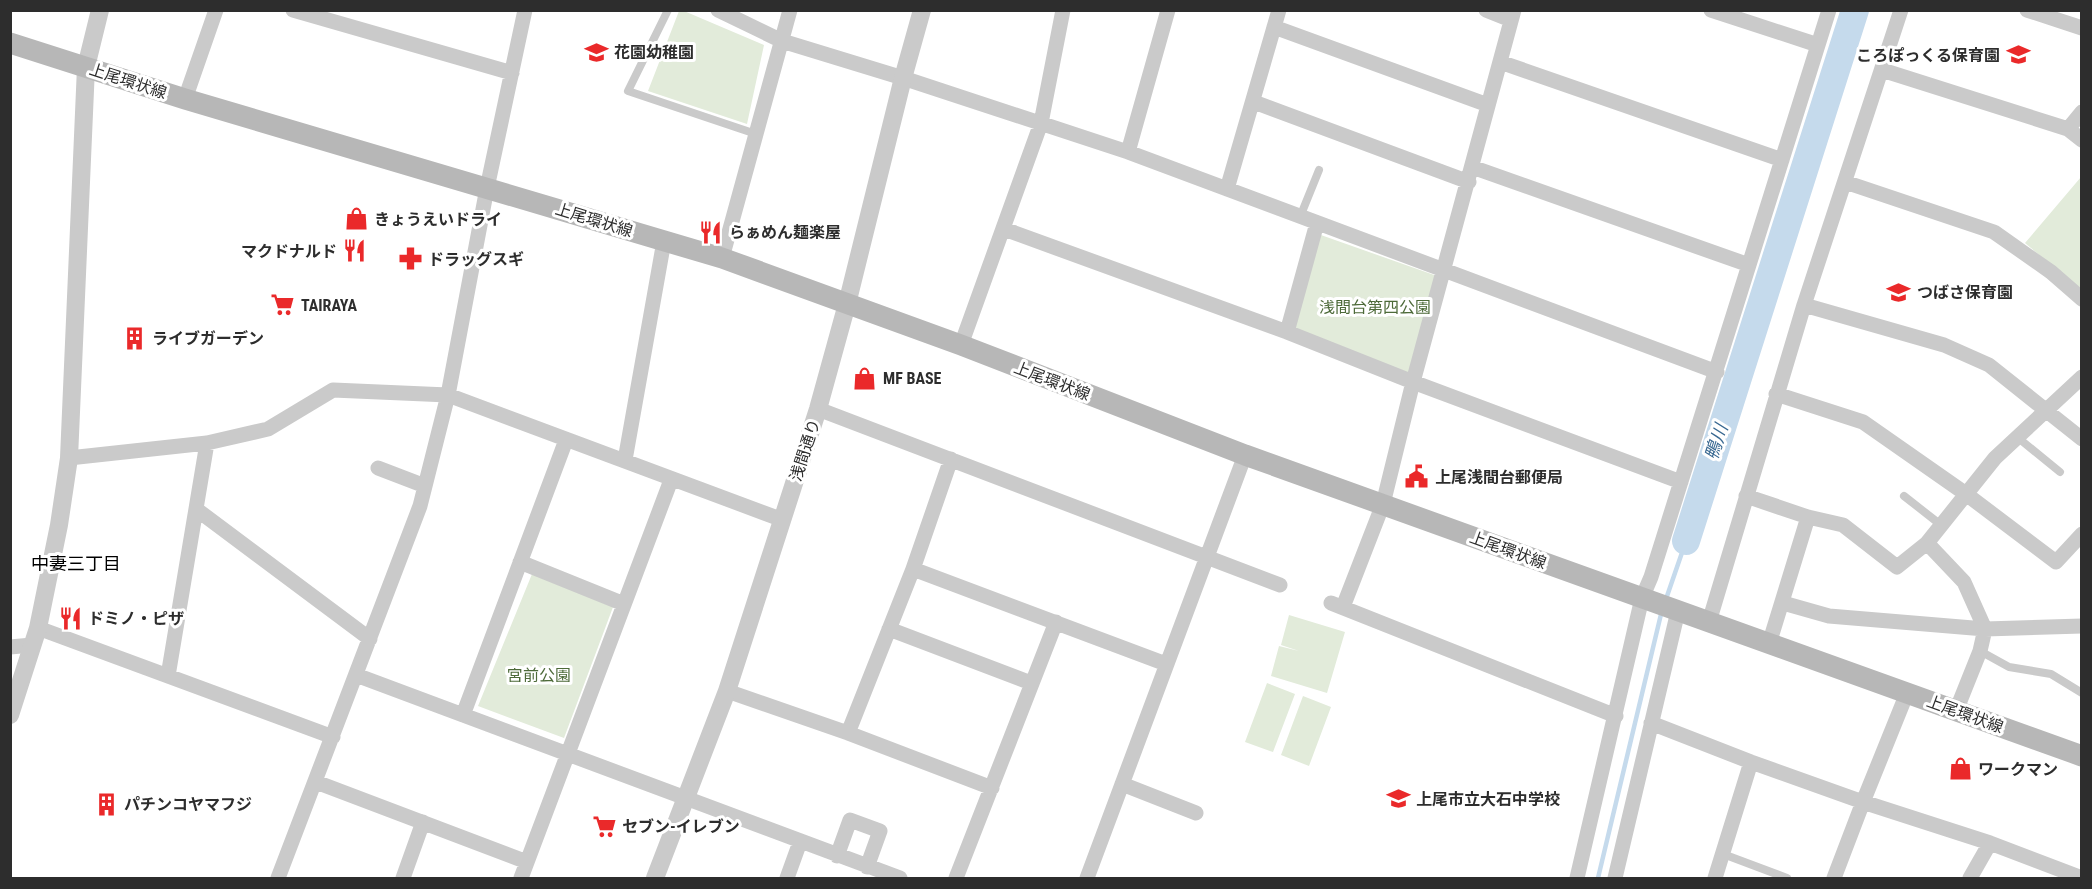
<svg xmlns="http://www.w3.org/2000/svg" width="2092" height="889" viewBox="0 0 2092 889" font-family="'Roboto Condensed','Noto Sans JP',sans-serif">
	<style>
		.green { fill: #e2ebda }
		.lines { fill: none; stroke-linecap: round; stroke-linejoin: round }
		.stream { stroke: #c5daec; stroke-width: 4.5 }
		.river { stroke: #c5daec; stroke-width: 28 }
		.service { stroke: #cacaca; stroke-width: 8 }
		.minor { stroke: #cacaca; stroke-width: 15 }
		.tertiary { stroke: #cacaca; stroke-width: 18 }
		.secondary { stroke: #b7b7b7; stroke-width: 21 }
		.labels { text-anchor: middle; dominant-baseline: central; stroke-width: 6; stroke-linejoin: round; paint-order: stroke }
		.poi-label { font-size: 16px; font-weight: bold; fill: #2d2d2d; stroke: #fff; text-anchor: start }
		.street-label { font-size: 16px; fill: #2d2d2d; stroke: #fff }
		.park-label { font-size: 16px; fill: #4d6a39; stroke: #fff }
		.water-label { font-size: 18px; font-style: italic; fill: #396992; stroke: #fff }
		.neighbourhood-label { font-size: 18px; fill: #000; stroke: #fff }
	</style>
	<rect width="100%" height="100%" fill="#fff"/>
	<path class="green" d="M679 11H684L764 45 747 124 648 91Z
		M2081 177V290L2025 243Z
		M1318 234 1437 276 1409 374 1292 330Z
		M532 574 613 607 564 738 478 706Z
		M1289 615 1345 632 1327 693 1271 676 1279 646 1299 651 1281 645Z
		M1267 683 1295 694 1273 752 1245 742Z
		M1303 696 1331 707 1309 766 1281 755Z"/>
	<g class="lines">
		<path class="stream" d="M1666 599 1686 541
			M1598 878 1662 610"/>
		<path class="river" d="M1686 541 1855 10"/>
		<path class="service" d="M668 10 628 91 756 134
			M1300 217 1319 170
			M2017 437 2060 472
			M1904 496 1941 525
			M1980 651 2009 667 2051 674 2082 693
			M1723 854 1787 878"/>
		<path class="minor" d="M293 10 512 73
			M718 10 782 41 903 78 1128 152 1717 372
			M1486 10 1511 20
			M1711 10 1818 45
			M2027 10 2082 28
			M1274 27 1488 105
			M1500 62 1782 160
			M1882 70 2068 129 2082 140
			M185 99 216 10
			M1254 102 1469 182
			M2068 129 2082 112
			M1128 152 1168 10
			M1472 167 1749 265
			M1845 182 1994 232 2051 272 2082 299
			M1227 189 1279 10
			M1004 229 1287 332 1413 382 1681 482
			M722 258 790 10
			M1804 305 1944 345 1989 365 2082 439
			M1287 332 1317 223
			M961 345 1041 123 1063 10
			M1776 394 1863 422 1966 494 2056 562 2082 534
			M818 409 1280 585
			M69 458 207 443 268 429 333 390 448 395 783 520
			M625 460 664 241
			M378 468 425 486
			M1746 496 1808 517 1843 525 1897 567 1927 543 1995 458 2082 377
			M196 509 370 639
			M1927 543 1964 582 1985 629 1980 651 1956 711
			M520 562 624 604
			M913 569 1166 664
			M1331 603 1616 716
			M1783 603 1829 616 1985 629 2082 626
			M1343 607 1383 504 1413 382 1514 10
			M1709 622 1804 305 1901 10
			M38 628 333 737
			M889 629 1031 683
			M1769 644 1808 517
			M10 647 32 645
			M356 675 900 878
			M168 676 207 443
			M727 691 848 733 992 788
			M463 715 566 440
			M1651 723 1751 762 1863 802 1990 843 2082 878
			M848 733 913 569 951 459
			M316 782 527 862
			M1122 784 1196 813
			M837 856 850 820 880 831 867 867
			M278 878 420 506 448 395 487 188 525 10
			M403 878 423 822
			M521 878 671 480
			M787 878 800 842
			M956 878 1056 622
			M1087 878 1245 455
			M1577 878 1642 598 1651 577C1711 388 1769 199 1829 10
			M1615 878 1678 611
			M1715 878 1751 762
			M1834 878 1863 802 1907 693
			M1970 878 1990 843"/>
		<path class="tertiary" d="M10 715 38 628 59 525 69 458 86 67 100 10
			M655 878 727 691 818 409 847 304 903 78 922 10"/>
		<path class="secondary" d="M10 43 185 99 722 258 961 345 1245 455 2082 756"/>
	</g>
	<defs>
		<symbol id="school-bare" viewBox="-9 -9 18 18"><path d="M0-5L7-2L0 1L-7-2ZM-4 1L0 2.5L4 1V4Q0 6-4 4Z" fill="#ea292a" stroke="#fff" stroke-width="2.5" paint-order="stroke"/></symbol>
		<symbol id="shop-bare" viewBox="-9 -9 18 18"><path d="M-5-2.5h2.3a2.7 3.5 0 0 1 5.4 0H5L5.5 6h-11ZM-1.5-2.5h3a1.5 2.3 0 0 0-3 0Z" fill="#ea292a" stroke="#fff" stroke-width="2.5" paint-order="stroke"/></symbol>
		<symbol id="restaurant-bare" viewBox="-9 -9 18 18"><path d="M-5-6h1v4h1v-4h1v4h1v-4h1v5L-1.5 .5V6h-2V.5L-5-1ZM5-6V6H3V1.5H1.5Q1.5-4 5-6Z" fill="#ea292a" stroke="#fff" stroke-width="2.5" paint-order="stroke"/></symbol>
		<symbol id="pharmacy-bare" viewBox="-9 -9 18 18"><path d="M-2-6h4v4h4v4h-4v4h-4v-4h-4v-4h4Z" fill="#ea292a" stroke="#fff" stroke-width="2.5" paint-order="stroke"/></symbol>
		<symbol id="supermarket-bare" viewBox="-9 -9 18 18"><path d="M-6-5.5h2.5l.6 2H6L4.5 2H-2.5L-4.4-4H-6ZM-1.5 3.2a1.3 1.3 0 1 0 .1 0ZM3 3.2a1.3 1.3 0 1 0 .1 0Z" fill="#ea292a" stroke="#fff" stroke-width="2.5" paint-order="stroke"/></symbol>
		<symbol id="building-bare" viewBox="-9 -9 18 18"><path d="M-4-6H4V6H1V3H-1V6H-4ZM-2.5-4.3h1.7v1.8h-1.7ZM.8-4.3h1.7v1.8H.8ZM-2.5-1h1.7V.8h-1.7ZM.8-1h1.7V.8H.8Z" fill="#ea292a" stroke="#fff" stroke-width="2.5" paint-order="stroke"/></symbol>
		<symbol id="civic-bare" viewBox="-9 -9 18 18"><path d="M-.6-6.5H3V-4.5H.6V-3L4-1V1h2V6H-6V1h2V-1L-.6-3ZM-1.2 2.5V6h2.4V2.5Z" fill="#ea292a" stroke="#fff" stroke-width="2.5" paint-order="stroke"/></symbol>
	</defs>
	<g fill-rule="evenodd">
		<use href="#school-bare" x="580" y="36" width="33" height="33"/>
		<use href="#school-bare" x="2002" y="38" width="33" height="33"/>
		<use href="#shop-bare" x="340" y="202" width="33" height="33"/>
		<use href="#restaurant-bare" x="694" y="216" width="33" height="33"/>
		<use href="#restaurant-bare" x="338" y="234" width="33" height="33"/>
		<use href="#pharmacy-bare" x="394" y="242" width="33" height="33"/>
		<use href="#school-bare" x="1882" y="276" width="33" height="33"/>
		<use href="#supermarket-bare" x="266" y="288" width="33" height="33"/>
		<use href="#building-bare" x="118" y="322" width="33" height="33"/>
		<use href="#shop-bare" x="848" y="362" width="33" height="33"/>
		<use href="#civic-bare" x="1400" y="460" width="33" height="33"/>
		<use href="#restaurant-bare" x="54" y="602" width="33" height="33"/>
		<use href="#shop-bare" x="1944" y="752" width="33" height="33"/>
		<use href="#school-bare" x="1382" y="782" width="33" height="33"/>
		<use href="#building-bare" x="90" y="788" width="33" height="33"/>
		<use href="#supermarket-bare" x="588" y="810" width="33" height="33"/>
	</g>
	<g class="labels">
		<g class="poi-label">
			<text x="614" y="52">花園幼稚園</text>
			<text x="2000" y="55" text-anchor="end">ころぽっくる保育園</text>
			<text x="374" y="219">きょうえいドライ</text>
			<text x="729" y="232">らぁめん麺楽屋</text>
			<text x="337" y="251" text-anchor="end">マクドナルド</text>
			<text x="428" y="259">ドラッグスギ</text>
			<text x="1917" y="292">つばさ保育園</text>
			<text x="301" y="305">TAIRAYA</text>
			<text x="152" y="338">ライブガーデン</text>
			<text x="883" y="378">MF BASE</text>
			<text x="1435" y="477">上尾浅間台郵便局</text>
			<text x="88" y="618">ドミノ・ピザ</text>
			<text x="1978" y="769">ワークマン</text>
			<text x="1416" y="799">上尾市立大石中学校</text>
			<text x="124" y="804">パチンコヤマフジ</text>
			<text x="622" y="826">セブン-イレブン</text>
		</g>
		<g class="street-label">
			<text transform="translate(128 81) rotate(18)">上尾環状線</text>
			<text transform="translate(594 220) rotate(17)">上尾環状線</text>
			<text transform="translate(1052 381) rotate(21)">上尾環状線</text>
			<text transform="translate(805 450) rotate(-72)">浅間通り</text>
			<text transform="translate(1508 550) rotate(20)">上尾環状線</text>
			<text transform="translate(1965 714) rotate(20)">上尾環状線</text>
		</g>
		<g class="park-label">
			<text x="1375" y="307">浅間台第四公園</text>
			<text x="539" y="675">宮前公園</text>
		</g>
		<g class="water-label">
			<text transform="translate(1716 442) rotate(-72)">鴨川</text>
		</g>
		<g class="neighbourhood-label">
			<text x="76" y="563">中妻三丁目</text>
		</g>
	</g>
	<rect width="2092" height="889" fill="none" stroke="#2d2d2d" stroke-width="24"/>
</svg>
